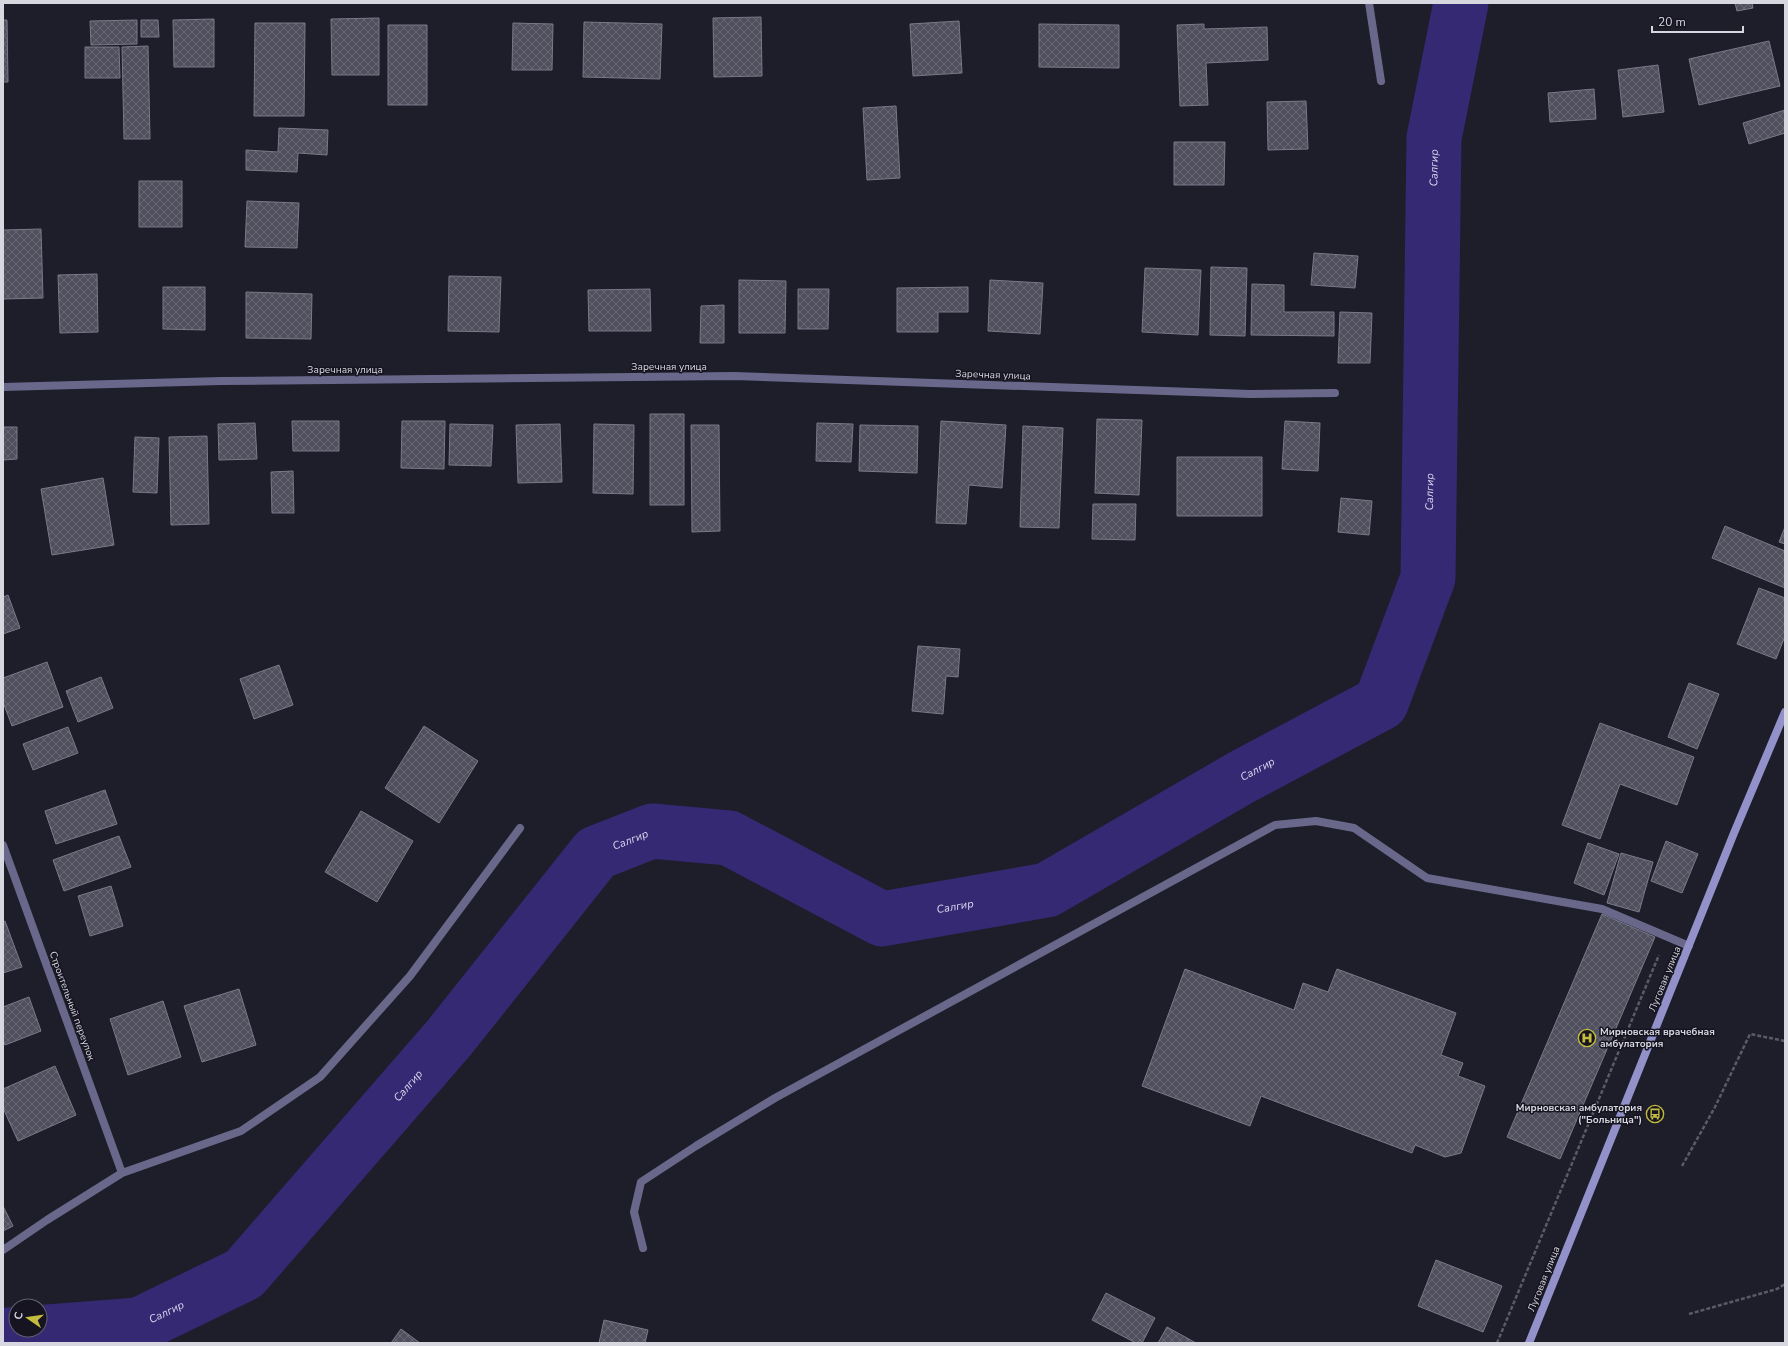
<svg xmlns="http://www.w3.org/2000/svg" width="1788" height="1346" viewBox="0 0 1788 1346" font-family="'Nunito Sans',sans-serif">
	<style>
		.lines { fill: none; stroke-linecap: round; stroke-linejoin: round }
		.river { stroke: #362973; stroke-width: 55 }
		.building { fill: url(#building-cross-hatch); stroke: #797989 }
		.path { stroke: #5b5a66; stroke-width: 2.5; stroke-dasharray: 4 2; stroke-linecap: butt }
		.lane { stroke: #69688b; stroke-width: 8 }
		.street { stroke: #69688b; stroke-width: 8 }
		.secondary { stroke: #9391ca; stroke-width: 8 }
		.labels { text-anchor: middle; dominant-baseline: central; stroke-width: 3; stroke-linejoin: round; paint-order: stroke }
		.street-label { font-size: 10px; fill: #d7d7e0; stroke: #151420 }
		.poi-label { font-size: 10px; font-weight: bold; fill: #d7d7e0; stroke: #151420; text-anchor: start }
		.water-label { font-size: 11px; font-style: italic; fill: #dadaf0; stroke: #151420 }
	</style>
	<defs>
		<pattern id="building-cross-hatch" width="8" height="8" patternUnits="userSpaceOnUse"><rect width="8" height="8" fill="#4f4f5e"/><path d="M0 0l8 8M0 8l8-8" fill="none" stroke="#686875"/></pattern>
	</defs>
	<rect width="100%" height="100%" fill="#1e1d2a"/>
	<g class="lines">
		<path class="river" id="s1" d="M3 1339 9 1335 139 1325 244 1274 449 1038 596 853 652 831 729 838 882 919 1047 890 1242 777 1381 703 1428 578 1434 138 1461 3"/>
	</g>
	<path class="building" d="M1735 3H1752L1753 8 1737 11Z
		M761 17 762 76 714 77 713 18Z
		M379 18V75H332L331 19Z
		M214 19V67H174L173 20Z
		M3 20H7L8 82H3Z
		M137 20V44L91 45 90 21Z
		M141 20H158L159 37H141Z
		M959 21 962 73 913 76 910 24Z
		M584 22 662 24 660 79 583 77Z
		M255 23H305L304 116H254Z
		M513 23 553 24 552 70H512Z
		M1039 24 1119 25V68L1039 67Z
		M1204 24V29L1267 27 1268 60 1206 63 1208 105 1180 106 1177 25Z
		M388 25H427V105H388Z
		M1769 41 1780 86 1699 105 1689 59Z
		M148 46 150 139H124L122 47Z
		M85 47H119L120 78H85Z
		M1658 65 1664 112 1623 117 1618 70Z
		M1594 89 1596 119 1550 122 1548 93Z
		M1306 101 1308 149 1268 150 1267 102Z
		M896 106 900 178 867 180 863 108Z
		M1785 110V133L1749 144 1743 123Z
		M279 128 328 130 327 155 298 153 297 172 246 170V150L278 152Z
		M1174 142H1225L1224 185H1174Z
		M139 181H182V227H139Z
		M247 201 299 203 297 248 245 247Z
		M41 229 43 298 3 299V230Z
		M1314 253 1358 256 1355 288 1311 285Z
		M1211 267 1247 268 1245 336 1210 335Z
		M1145 268 1201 270 1198 335 1142 332Z
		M97 274 98 332 60 333 58 275Z
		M449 276 501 277 499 332 448 331Z
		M739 280 786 281 785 333H739Z
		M990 280 1043 283 1040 334 988 331Z
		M1252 284 1284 285V312H1334V336L1251 335Z
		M163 287H205V330L163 329Z
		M968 287V312H938V332H897V288Z
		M650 289 651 331H589L588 290Z
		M798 289H829L828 329H798Z
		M246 292 312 294 311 339 246 338Z
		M724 305V343H700L701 306Z
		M1340 312 1372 313 1370 363H1338Z
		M650 414H684V505H650Z
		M1097 419 1142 420 1139 495 1095 493Z
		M292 421H339V451H293Z
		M402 421H445L444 469 401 468Z
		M941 421 1006 425 1002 488 969 485 966 524 936 523Z
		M1285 421 1320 423 1318 471 1282 469Z
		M255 423 257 459 219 460 218 424Z
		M817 423 853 424 851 462 816 461Z
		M450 424 493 425 491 466 449 465Z
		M560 424 562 482 518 483 516 425Z
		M594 424 634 425 633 494 593 493Z
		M691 425H719L720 531 692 532Z
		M860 425 918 426 917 473 859 471Z
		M1023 426 1063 428 1059 528 1020 527Z
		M3 427H17V459L3 460Z
		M207 436 209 524 171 525 169 437Z
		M135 437 159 438 157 493 133 492Z
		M1177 457H1262V516H1177Z
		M293 471 294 513H272L271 472Z
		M103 478 114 545 52 555 41 489Z
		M1341 498 1372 501 1369 535 1338 532Z
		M1093 504H1136L1135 540 1092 539Z
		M1725 526 1785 551V588L1712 558Z
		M1785 527V544L1779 542Z
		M1759 588 1785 598V636L1776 659 1737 644Z
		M8 595 20 628 3 634V597Z
		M918 646 960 649 958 677 946 676 943 714 912 711Z
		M47 662 63 707 12 726 3 702V678Z
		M279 665 293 705 254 719 240 679Z
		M101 677 113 708 78 722 66 691Z
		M1689 683 1719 694 1697 749 1668 737Z
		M1600 723 1694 757 1677 805 1620 784 1600 839 1562 825Z
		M424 726 478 761 439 823 385 788Z
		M68 727 78 753 33 770 23 744Z
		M105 790 117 824 56 844 45 811Z
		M361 811 413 841 377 902 325 872Z
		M119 836 131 867 64 891 53 860Z
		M1666 841 1698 854 1682 893 1651 881Z
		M1588 843 1619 854 1604 895 1574 883Z
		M1621 853 1653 862 1639 912 1607 903Z
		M111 886 123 926 90 936 78 896Z
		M1602 914 1655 937 1560 1159 1507 1137Z
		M5 921 22 967 3 973V922Z
		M1185 969 1294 1010 1303 983 1328 992 1337 969 1456 1013 1441 1055 1463 1063 1458 1076 1485 1086 1461 1153 1445 1157 1415 1145 1412 1153 1261 1096 1250 1126 1142 1086Z
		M239 989 256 1045 202 1062 184 1006Z
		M29 997 41 1031 5 1045 3 1040V1007Z
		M163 1001 181 1057 128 1075 110 1019Z
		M55 1066 76 1115 18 1141 3 1108V1089Z
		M3 1206 13 1226 3 1231Z
		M1436 1260 1502 1286 1483 1332 1418 1306Z
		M1106 1293 1155 1318 1142 1343H1136L1092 1320Z
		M604 1320 648 1330 645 1343H599Z
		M1167 1327 1196 1343H1158Z
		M401 1329 420 1343H391Z"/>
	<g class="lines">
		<path class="path" d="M1682 1166 1715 1107 1750 1034 1785 1041
			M1689 1314 1777 1289 1785 1284
			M1497 1343 1659 955"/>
		<path class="lane" d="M643 1248 634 1212 641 1182 696 1146 775 1098 1275 825 1316 821 1354 828 1427 878 1602 909 1689 946"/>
		<path class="street" d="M1369 3 1381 81
			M3 387 221 381 734 376 1250 394 1335 393
			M3 845 122 1173
			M3 1250 47 1220 122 1173 241 1131 320 1077 410 976 520 828"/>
		<path class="secondary" d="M1529 1343 1734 833 1785 712"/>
	</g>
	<defs>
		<symbol id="hospital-ring" viewBox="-11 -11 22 22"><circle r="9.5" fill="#151420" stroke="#c4bc3e" stroke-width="1.5"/><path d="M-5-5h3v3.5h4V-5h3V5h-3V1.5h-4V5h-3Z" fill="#c4bc3e"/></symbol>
		<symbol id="bus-ring" viewBox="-11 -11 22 22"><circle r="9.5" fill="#151420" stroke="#c4bc3e" stroke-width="1.5"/><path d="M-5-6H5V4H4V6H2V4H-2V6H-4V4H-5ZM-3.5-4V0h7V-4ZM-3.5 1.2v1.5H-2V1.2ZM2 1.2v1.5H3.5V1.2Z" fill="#c4bc3e"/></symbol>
	</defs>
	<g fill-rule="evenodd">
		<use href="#hospital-ring" x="1577" y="1028" width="20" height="20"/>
		<use href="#bus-ring" x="1645" y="1104" width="20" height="20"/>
	</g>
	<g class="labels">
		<g class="street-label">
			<text x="669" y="367">Заречная улица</text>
			<text x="345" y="370">Заречная улица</text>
			<text transform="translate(993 375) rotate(2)">Заречная улица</text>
			<text transform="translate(1665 979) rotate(-68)">Луговая улица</text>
			<text transform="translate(72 1006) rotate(70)">Строительный переулок</text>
			<text transform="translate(1544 1279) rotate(-68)">Луговая улица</text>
		</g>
		<g class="poi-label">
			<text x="1600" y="1032">Мирновская врачебная<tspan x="1600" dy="12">амбулатория</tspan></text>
			<text x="1642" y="1108" text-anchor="end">Мирновская амбулатория<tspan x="1642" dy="12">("Больница")</tspan></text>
		</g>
		<g class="water-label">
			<text stroke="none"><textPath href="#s1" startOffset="2208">Салгир</textPath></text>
			<text stroke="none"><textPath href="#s1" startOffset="1884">Салгир</textPath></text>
			<text stroke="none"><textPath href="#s1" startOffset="1524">Салгир</textPath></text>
			<text stroke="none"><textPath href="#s1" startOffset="840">Салгир</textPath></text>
			<text stroke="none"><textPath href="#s1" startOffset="1188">Салгир</textPath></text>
			<text stroke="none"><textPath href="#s1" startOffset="504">Салгир</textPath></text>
			<text stroke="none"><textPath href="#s1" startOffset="168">Салгир</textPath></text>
		</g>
	</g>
	<rect width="1788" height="1346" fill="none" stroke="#d7d7e0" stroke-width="8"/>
	<g transform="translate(28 1318) rotate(283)"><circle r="19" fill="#151420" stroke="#63626d"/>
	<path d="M0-3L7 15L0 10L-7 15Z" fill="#c4bc3e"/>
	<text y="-6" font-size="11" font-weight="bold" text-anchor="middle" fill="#d7d7e0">С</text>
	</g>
	<path d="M1652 26v6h91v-6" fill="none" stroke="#d7d7e0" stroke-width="2"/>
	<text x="1658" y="26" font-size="12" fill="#d7d7e0" stroke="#151420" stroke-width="3" paint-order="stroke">20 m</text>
</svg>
